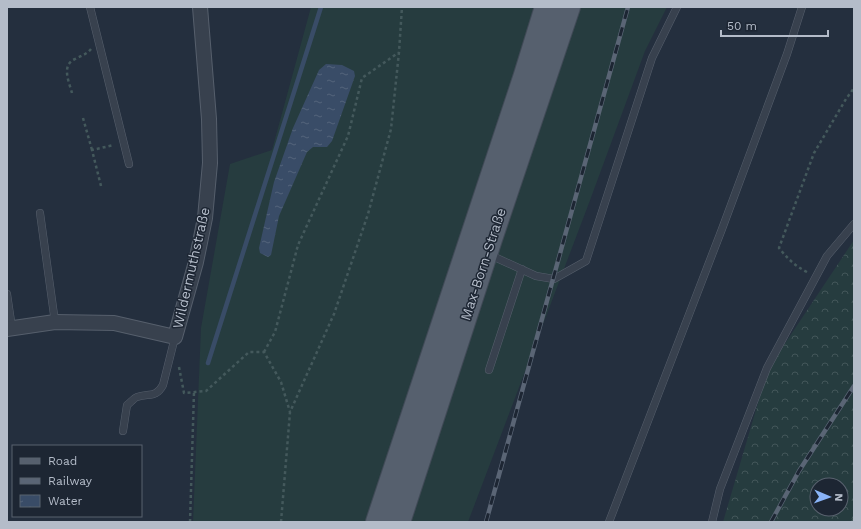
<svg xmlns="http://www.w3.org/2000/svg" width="861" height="529" viewBox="0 0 861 529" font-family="'Work Sans',sans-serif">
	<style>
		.grass { fill: #263c3f }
		.forest { fill: url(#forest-crowns); fill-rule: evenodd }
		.water { fill: url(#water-ripples) }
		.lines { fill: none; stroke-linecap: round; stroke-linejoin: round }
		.stream { stroke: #394c67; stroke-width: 4.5 }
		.lane-casing { stroke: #565f6c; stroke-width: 8 }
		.street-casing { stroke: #565f6c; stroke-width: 16 }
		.primary-casing { stroke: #414a57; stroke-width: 24 }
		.path { stroke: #44595c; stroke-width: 2.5; stroke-dasharray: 3 3; stroke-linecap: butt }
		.lane { stroke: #38414e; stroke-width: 7 }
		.street { stroke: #38414e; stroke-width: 14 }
		.primary { stroke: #56606e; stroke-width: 22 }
		.rail-casing { stroke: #5a6575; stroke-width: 4.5 }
		.rail { stroke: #1d2633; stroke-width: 3; stroke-dasharray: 9; stroke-linecap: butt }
		.labels { text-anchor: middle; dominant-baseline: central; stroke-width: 3; stroke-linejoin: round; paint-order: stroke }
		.street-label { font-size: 14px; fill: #b4bcc9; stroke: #1d2633 }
	</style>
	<defs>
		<pattern id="forest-crowns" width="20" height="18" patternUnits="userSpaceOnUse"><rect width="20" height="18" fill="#263c3f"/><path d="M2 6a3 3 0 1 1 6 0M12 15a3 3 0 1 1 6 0" fill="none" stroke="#435659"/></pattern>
		<pattern id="water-ripples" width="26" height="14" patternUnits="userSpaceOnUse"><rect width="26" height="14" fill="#394c67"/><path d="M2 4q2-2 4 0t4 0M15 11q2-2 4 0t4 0" fill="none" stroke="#53647b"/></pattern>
	</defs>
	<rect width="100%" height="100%" fill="#242f3e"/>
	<path class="grass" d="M311 7H536L458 246 366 522H193L201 328 230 164 272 150Z
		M579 7H667L645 51 589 203 468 522H410L481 300Z"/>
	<path class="forest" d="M854 240V522H723L768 369ZM817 485H841V509H817Z"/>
	<path class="water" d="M326 64 342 65 354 71 355 76 332 141 327 147H313L307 152 279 216 271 255 268 257 260 253 259 248 274 182 293 128 319 70Z"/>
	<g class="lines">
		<path class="stream" d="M208 363 321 7"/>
		<defs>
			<path id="lane" d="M90 7 129 164
				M40 213 55 322
				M488 254 536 276 554 279 586 261 652 58 677 7
				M7 294 12 328
				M489 370 522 269
				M123 431 127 405C130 403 134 398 137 397 149 393 156 398 163 385L175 337
				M609 522 722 229 787 54 802 7
				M712 522 720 489 767 368 827 256 854 224"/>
			<path id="street" d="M7 329 55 322 114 323 175 337 196 262 205 218 210 163 209 119 200 7"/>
			<path id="primary" d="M377 522 525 75 546 7
				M399 522 491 239 569 7"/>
		</defs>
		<use href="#lane" class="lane-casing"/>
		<use href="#street" class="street-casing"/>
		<use href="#primary" class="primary-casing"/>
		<path class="path" d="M72 93C69 82 61 65 75 59 81 56 87 54 91 49
			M83 118 92 150
			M101 186 92 150 114 145
			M807 272C795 266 787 258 779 248L814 153 846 99 854 88
			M264 352 275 332 298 245 348 136 362 78 398 53
			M179 367 184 393 206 391 249 352H264L281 382 290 412
			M190 522 194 392
			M281 522 290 412 334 314 368 214 391 129 399 52 402 7
			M852 522 854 519"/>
		<use href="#lane" class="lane"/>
		<use href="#street" class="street"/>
		<use href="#primary" class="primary"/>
		<defs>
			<path id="rail" d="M486 522 628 7
				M771 522 799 471 854 386"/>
		</defs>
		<use href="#rail" class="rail-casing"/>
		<use href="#rail" class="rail"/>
	</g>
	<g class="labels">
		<g class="street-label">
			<text transform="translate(483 264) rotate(-72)">Max-Born-Straße</text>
			<text transform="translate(191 268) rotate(-77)">Wildermuthstraße</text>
		</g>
	</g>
	<rect width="861" height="529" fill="none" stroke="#b4bcc9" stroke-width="16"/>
	<rect x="12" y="445" width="130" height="72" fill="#1d2633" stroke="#59626f"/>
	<rect x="20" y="458" width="20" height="6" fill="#56606e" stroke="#59626f"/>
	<text x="48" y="465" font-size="12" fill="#b4bcc9">Road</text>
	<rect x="20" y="478" width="20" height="6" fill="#5a6575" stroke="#59626f"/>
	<text x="48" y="485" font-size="12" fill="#b4bcc9">Railway</text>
	<rect x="20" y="495" width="20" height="12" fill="url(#water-ripples)" stroke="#59626f"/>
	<text x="48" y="505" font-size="12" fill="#b4bcc9">Water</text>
	<g transform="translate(829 497) rotate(92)"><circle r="19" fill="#1d2633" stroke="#59626f"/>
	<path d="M0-3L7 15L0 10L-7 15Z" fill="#8ab4f8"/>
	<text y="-6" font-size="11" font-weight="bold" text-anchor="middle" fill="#b4bcc9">N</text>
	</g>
	<path d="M721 30v6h107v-6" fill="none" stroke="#b4bcc9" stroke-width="2"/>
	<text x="727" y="30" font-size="12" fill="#b4bcc9" stroke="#1d2633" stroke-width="3" paint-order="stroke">50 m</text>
</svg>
